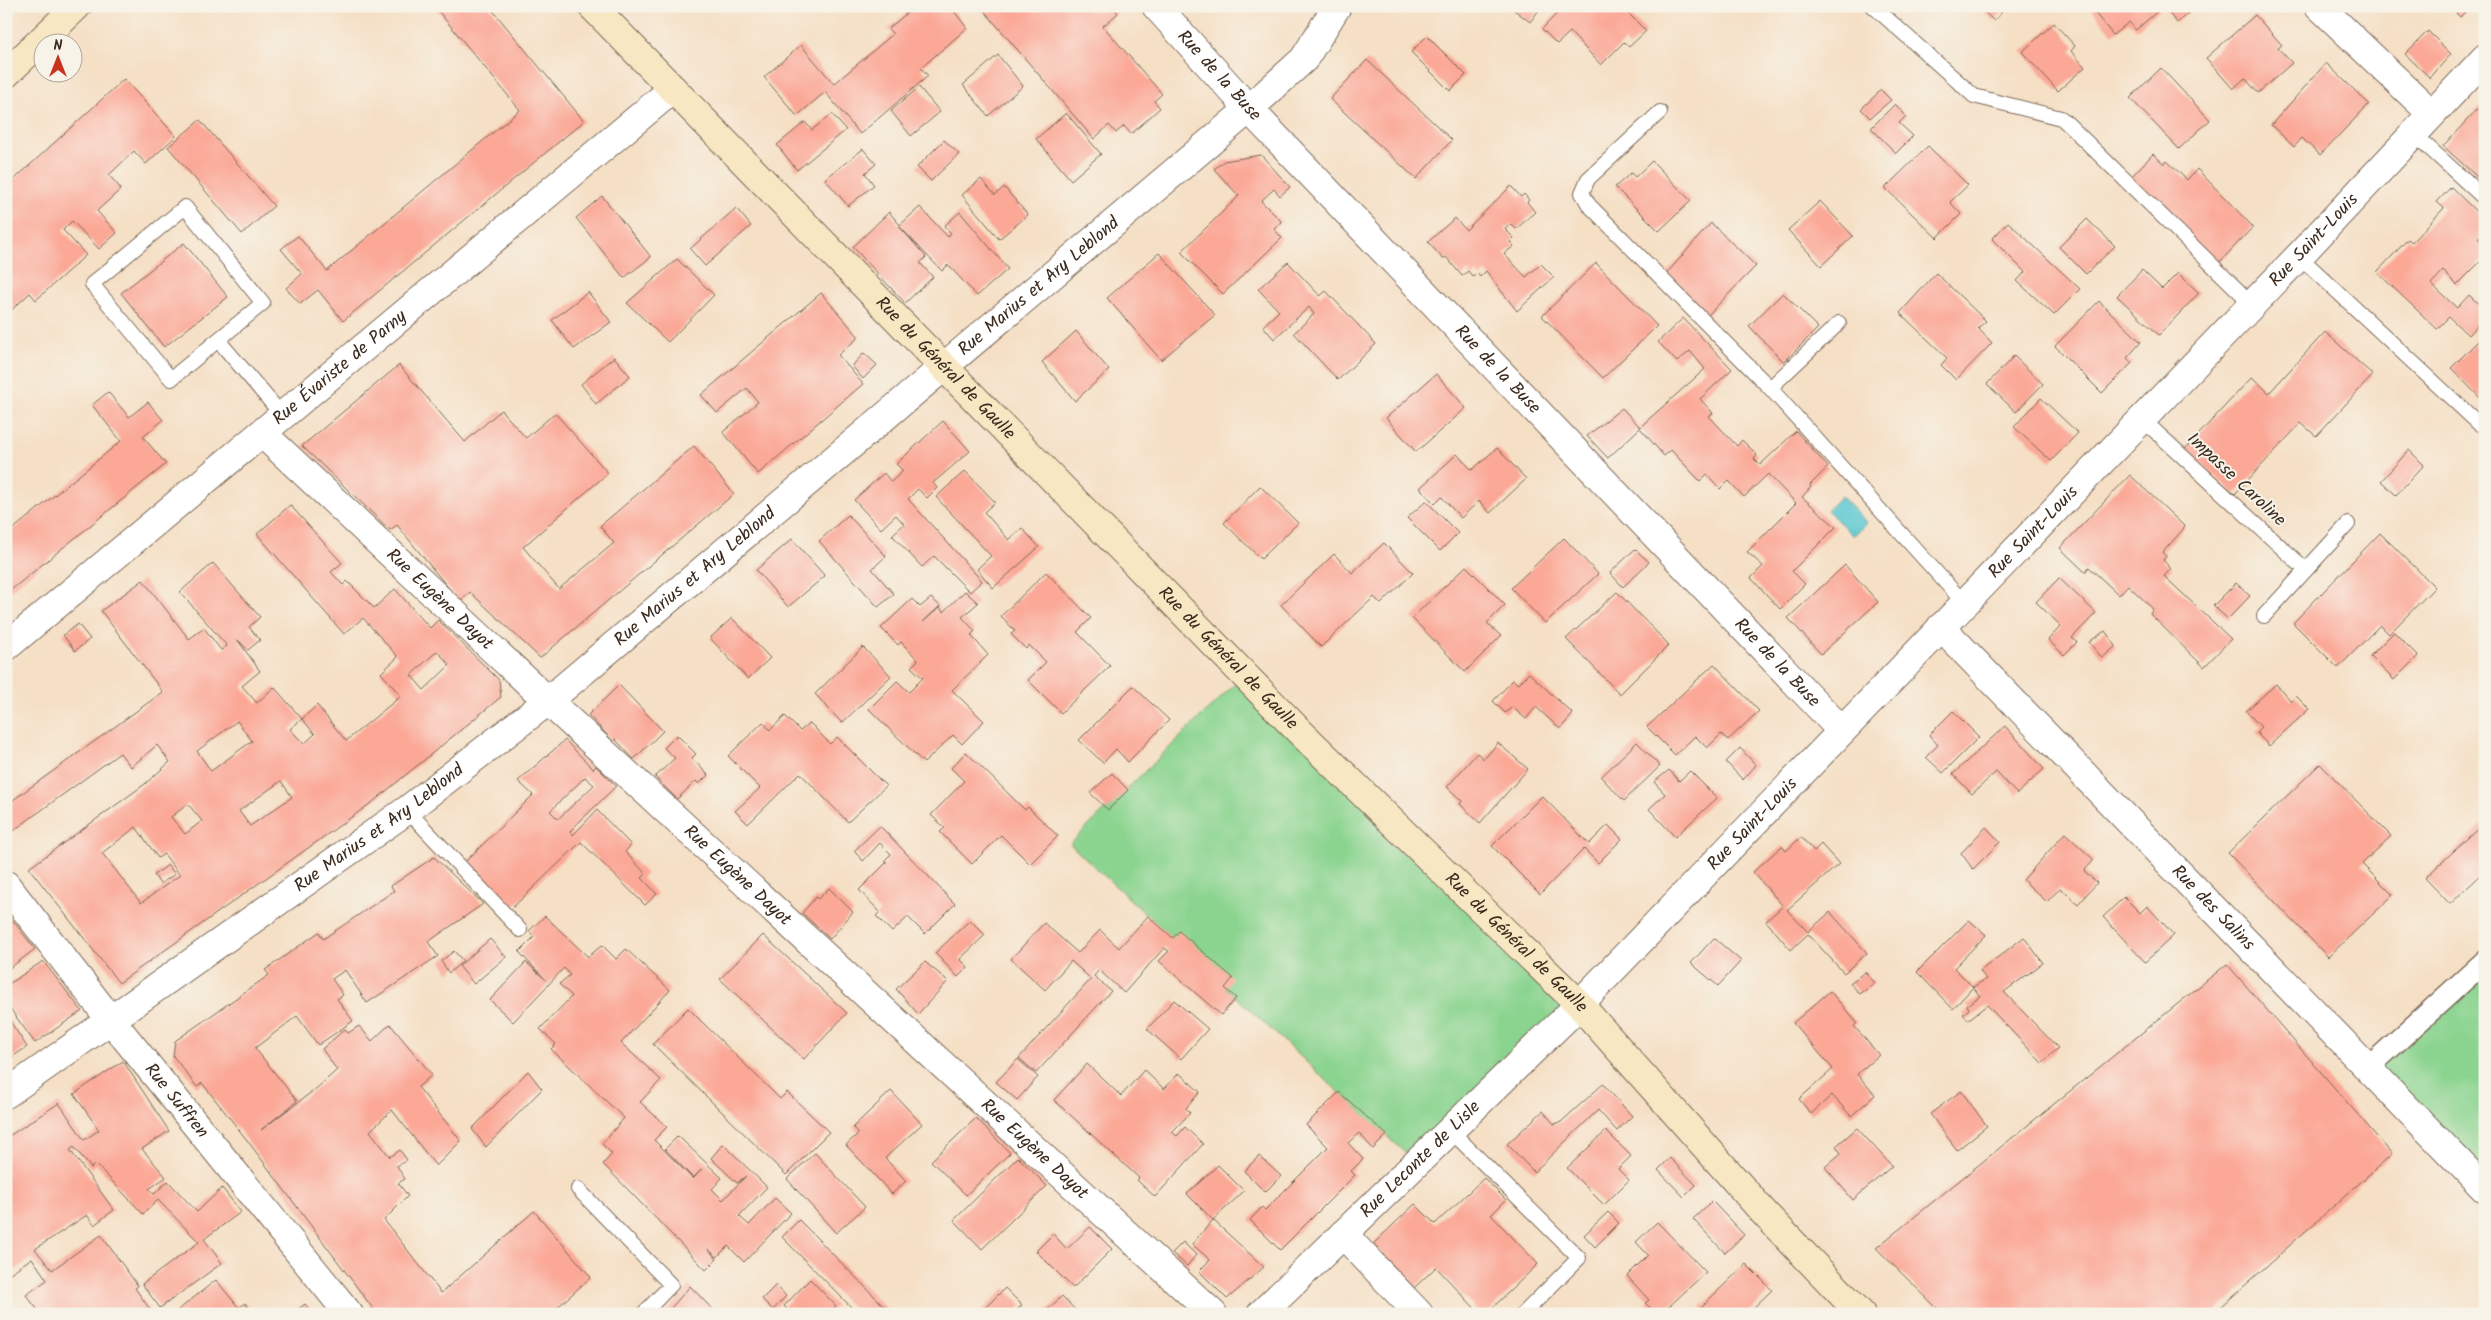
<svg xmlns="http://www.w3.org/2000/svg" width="2491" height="1320" viewBox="0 0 2491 1320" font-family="Kalam,sans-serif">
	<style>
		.green { fill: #8bd490; stroke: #637f57 }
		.water { fill: #5cc9d2; stroke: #4c7a78 }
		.building { fill: #fba897; fill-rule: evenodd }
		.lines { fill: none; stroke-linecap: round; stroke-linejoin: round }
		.service-casing { stroke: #7c6958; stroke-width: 16 }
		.pedestrian-casing { stroke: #7c6958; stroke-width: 24 }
		.minor-casing { stroke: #7c6958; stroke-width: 30 }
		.tertiary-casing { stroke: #7c6958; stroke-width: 30 }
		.secondary-casing { stroke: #7c6958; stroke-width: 30 }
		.service { stroke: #fff; stroke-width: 14 }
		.pedestrian { stroke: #fff; stroke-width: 21 }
		.minor { stroke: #fff; stroke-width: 28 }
		.tertiary { stroke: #fff; stroke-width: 28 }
		.secondary { stroke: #f7e8c3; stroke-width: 28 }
		.labels { text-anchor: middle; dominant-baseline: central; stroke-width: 4; stroke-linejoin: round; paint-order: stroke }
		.street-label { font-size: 18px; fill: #3b2a1e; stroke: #f7f3e8 }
	</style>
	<rect width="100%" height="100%" fill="#f7f3e8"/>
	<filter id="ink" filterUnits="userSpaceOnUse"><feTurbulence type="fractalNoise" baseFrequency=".02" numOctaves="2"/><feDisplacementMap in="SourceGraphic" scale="10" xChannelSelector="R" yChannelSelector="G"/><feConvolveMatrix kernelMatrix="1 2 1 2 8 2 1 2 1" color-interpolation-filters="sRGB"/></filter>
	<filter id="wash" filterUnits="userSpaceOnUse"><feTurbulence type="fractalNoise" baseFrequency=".0096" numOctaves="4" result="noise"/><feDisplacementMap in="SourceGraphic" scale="20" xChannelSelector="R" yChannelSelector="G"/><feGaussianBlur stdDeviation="1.12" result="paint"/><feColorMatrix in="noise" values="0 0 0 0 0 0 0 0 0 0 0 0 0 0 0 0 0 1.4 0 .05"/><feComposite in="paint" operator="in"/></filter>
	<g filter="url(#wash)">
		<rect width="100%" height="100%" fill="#f5dfc5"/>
		<path class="green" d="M1244 675 1579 1004 1416 1163 1070 844Z
			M2485 961V1189L2369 1067Z"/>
		<path class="water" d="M1841 496 1867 523 1853 536 1827 510Z"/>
		<g id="blocks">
			<path class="building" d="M434 6H489L584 121 343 321 318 290 300 304 286 288 302 274 281 249 298 236 327 271 520 110Z
				M915 6H950L967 28 921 68 928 76 860 134 825 92 797 116 764 77 801 45 834 84 893 34 888 29Z
				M980 6H1087L1092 12 1099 6H1112L1118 13 1103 26 1162 94 1154 101 1160 108 1131 134 1124 126 1116 133 1109 125 1094 139Z
				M1509 6H1542L1530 22Z
				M1564 6H1621L1646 31 1629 47 1624 42 1601 65 1570 32 1557 44 1542 29Z
				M1978 6H2007L1994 21Z
				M2089 6H2159L2161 8 2136 30 2129 22 2113 35Z
				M2163 6H2186L2190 11 2177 23Z
				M2449 6H2471L2460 17Z
				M2255 15 2282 45 2278 48 2292 63 2258 93 2245 78 2233 89 2206 58Z
				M2054 23 2075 46 2071 51 2085 67 2058 91 2022 52Z
				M2428 31 2451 54 2430 78 2405 54Z
				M1427 36 1466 75 1450 91 1411 52Z
				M998 55 1023 86 988 116 963 85Z
				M1367 60 1452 140 1416 179 1330 99Z
				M2326 63 2369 104 2320 155 2302 138 2294 147 2271 125Z
				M2161 68 2210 120 2179 149 2130 98Z
				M124 79 176 136 146 164 134 151 109 175 121 189 97 211 117 233 99 249 72 221 63 230 86 255 36 300 30 293 6 315V187Z
				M919 87 940 112 911 136 891 111Z
				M1881 90 1891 100 1870 118 1861 109Z
				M1895 104 1906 116 1899 123 1913 136 1896 153 1871 128Z
				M2480 106 2485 111V184L2443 146Z
				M1066 113 1101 154 1071 180 1036 139Z
				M832 114 846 130 797 170 777 145 805 122 812 130Z
				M200 120 274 206 242 234 168 147Z
				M944 140 959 154 931 181 917 167Z
				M1928 146 1968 185 1950 202 1961 214 1937 238 1885 188Z
				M863 149 876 164 865 173 874 185 848 206 825 179Z
				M2153 154 2164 164 2167 161 2187 180 2197 169 2253 227 2216 266 2129 179Z
				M1261 155 1290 187 1280 196 1274 189 1261 201 1282 222 1274 229 1282 238 1223 294 1181 252 1239 196 1214 169 1224 161Z
				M1652 161 1691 201 1659 231 1615 187 1631 173 1635 177Z
				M981 179 995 195 1004 187 1028 215 999 239 962 195Z
				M1511 186 1521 197 1524 194 1529 200 1527 202 1535 212 1516 229 1511 224 1505 229 1514 238 1510 242 1514 246 1504 254 1526 277 1541 264 1554 277 1517 311 1486 271 1480 277 1477 273 1473 277 1468 271 1462 276 1446 257 1443 259 1428 242 1455 218 1466 230Z
				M2451 187 2485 220V231L2478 238 2485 245V257L2457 285 2443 271 2431 284 2457 308 2469 295 2485 310V317L2468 335 2449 317 2437 329 2377 272 2408 239 2412 242 2444 208 2437 202Z
				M602 196 651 257 624 278 576 218Z
				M1820 201 1853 236 1821 266 1788 230Z
				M920 207 948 237 951 233 944 226 960 212 1008 269 977 296 948 265 942 271 899 226 926 257 920 263 933 277 905 303 853 247 889 212 900 225Z
				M736 208 751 226 705 266 690 249Z
				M2087 219 2115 246 2086 274 2059 247Z
				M2008 222 2080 289 2054 315 2017 281 2025 272 1992 239Z
				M1711 223 1756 266 1708 315 1666 274Z
				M184 243 228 297 164 347 121 293Z
				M1159 253 1215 315 1161 360 1107 298Z
				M677 259 714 295 668 342 627 303Z
				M1288 262 1320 296 1326 291 1376 344 1338 380 1294 333 1314 314 1309 307 1274 339 1263 326 1279 311 1258 289Z
				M1596 263 1657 326 1603 378 1542 316Z
				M2142 270 2162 289 2178 273 2199 293 2159 335 2117 296Z
				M1936 273 1986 321 1978 328 1992 343 1956 380 1941 365 1947 358 1900 313Z
				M588 292 611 322 574 349 552 320Z
				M821 293 859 337 838 355 863 384 758 474 723 432 758 402 747 388 717 413 701 395Z
				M1783 293 1818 328 1784 362 1749 326Z
				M2099 301 2141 342 2127 358 2132 363 2102 393 2055 346Z
				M1683 318 1732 369 1700 399 1713 413 1709 416 1737 446 1742 440 1757 455 1754 459 1760 465 1796 431 1828 467 1810 485 1811 487 1802 497 1836 527 1792 571 1805 584 1780 609 1751 578 1763 566 1747 552 1796 503 1768 474 1744 497 1729 481 1720 489 1707 474 1700 481 1671 450 1664 456 1640 428 1608 458 1587 436 1622 408 1640 427 1705 369 1690 351 1677 362 1658 342Z
				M1076 331 1109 370 1075 401 1042 362Z
				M2325 332 2373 375 2316 436 2301 423 2235 494 2185 449 2252 377 2269 393Z
				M2481 338 2485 342V403L2451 368Z
				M864 353 877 365 863 379 852 366Z
				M2014 356 2043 384 2016 412 1987 384Z
				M614 357 630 376 596 404 581 384Z
				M399 365 465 442 501 410 526 438 555 413 608 473 523 547 559 589 614 543 600 526 694 446 734 494 540 658 470 592 460 602 397 525 390 530 302 446Z
				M1436 374 1466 408 1416 452 1386 418Z
				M108 392 129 417 148 402 163 420 143 437 166 464 6 594V535L121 441 92 405Z
				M2041 398 2078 433 2051 461 2014 427Z
				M943 421 970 451 933 483 937 488 927 498 918 489 908 499 982 581 970 592 934 556 922 567 892 535 904 524 896 515 881 529 854 500 884 473 891 482 903 471 896 464Z
				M1497 448 1526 479 1490 513 1479 501 1461 518 1442 497 1435 504 1420 488 1457 454 1472 470Z
				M2409 450 2424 465 2396 495 2381 481Z
				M965 471 995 502 984 512 1009 540 1022 528 1039 547 993 588 977 569 991 556 936 497Z
				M2130 475 2185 527 2163 552 2166 556 2163 560 2171 569 2164 576 2231 639 2204 667 2150 614 2153 609 2128 585 2119 595 2089 567 2085 572 2060 548Z
				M1260 486 1298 523 1261 559 1224 523Z
				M1426 501 1458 533 1440 551 1407 518Z
				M290 505 342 563 331 572 343 585 347 581 374 608 395 589 430 628 438 620 499 680 501 697 374 801 119 983 29 868 145 784 170 762 157 745 131 767 120 753 6 836V805L163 692 101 611 143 580 189 639 204 628 221 650 227 646 180 592 213 563 260 617 249 627 260 640 248 650 237 639 260 671 242 686 257 703 274 687 302 719 317 705 346 741 401 696 381 673 398 657 363 618 344 634 257 534ZM437 651 450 665 424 690 411 675ZM302 719 315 734 304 744 290 729ZM237 721 252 741 211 771 197 751ZM281 781 292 797 250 826 239 811ZM188 804 202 821 185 834 171 817ZM136 827 158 858 164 854 180 875 141 903 102 853Z
				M848 515 886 556 872 569 894 594 878 607 819 541Z
				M2380 533 2435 587 2389 634 2380 625 2338 668 2293 623Z
				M1564 538 1598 574 1545 623 1511 588Z
				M792 539 825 576 788 607 756 570Z
				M1384 543 1413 573 1381 604 1374 597 1321 647 1281 605 1334 554 1352 573Z
				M1635 549 1649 562 1623 587 1610 573Z
				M1845 565 1878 602 1821 654 1788 618Z
				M1466 566 1505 605 1487 623 1501 636 1465 672 1412 618Z
				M1046 572 1091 618 1077 632 1110 666 1061 713 1028 680 1046 662 1029 645 1026 649 1011 634 1015 631 1001 616Z
				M2059 578 2096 613 2072 638 2077 642 2064 655 2048 640 2061 626 2036 602Z
				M2236 583 2250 596 2228 619 2213 606Z
				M965 591 978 603 962 617 975 631 971 635 988 655 952 690 984 721 962 744 953 735 924 763 869 709 897 681 909 692 923 678 911 667 918 660 901 642 898 645 881 628 912 599 920 607 931 598 940 606 923 622 940 607 943 612Z
				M1617 592 1669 645 1620 694 1566 639Z
				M732 618 770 658 748 679 710 638Z
				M78 624 90 639 75 651 63 635Z
				M2105 631 2116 646 2102 658 2089 642Z
				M2394 632 2418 656 2394 680 2370 656Z
				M863 647 891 676 842 723 815 694Z
				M1714 664 1759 711 1728 740 1721 734 1707 748 1695 736 1675 755 1647 727Z
				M1529 673 1573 714 1560 729 1536 707 1526 719 1512 707 1505 713 1493 701 1513 680 1518 684Z
				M2276 684 2291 701 2296 696 2309 709 2269 746 2256 732 2261 727 2246 711Z
				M619 685 663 731 634 759 615 739 613 741 588 715Z
				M1133 686 1169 720 1128 762 1116 749 1103 763 1079 740Z
				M1953 711 1979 737 1943 773 1926 757 1938 745 1929 735Z
				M785 716 800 731 810 723 830 744 837 737 886 786 848 822 800 773 748 824 735 811 760 788 728 756 763 722 770 730Z
				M2005 726 2044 769 2017 794 1996 772 1972 794 1953 774Z
				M677 735 696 754 692 758 708 775 699 784 696 781 677 799 655 777 675 758 664 748Z
				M565 740 593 769 596 766 616 786 570 831 573 835 597 810 631 845 625 852 646 874 642 878 657 894 645 905 581 842 510 910 464 863 533 795 518 781ZM585 777 594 785 558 819 550 811Z
				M1637 742 1660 766 1624 801 1601 777Z
				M1498 743 1528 769 1480 823 1460 804 1462 801 1447 787 1477 753 1484 759Z
				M1740 748 1756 765 1743 780 1726 762Z
				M966 752 1025 810 1028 807 1058 836 1030 864 1001 835 972 864 940 832 945 828 931 815 964 781 951 768Z
				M2320 764 2391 836 2362 864 2393 895 2328 957 2228 853Z
				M1669 770 1679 781 1690 771 1717 798 1675 837 1649 809 1665 794 1654 782Z
				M1112 773 1128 790 1108 810 1090 793Z
				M1542 796 1589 844 1608 825 1622 839 1598 863 1584 849 1540 894 1492 846Z
				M2485 822V871L2450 904 2425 878Z
				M880 826 955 904 925 934 908 917 892 932 876 916 880 912 859 890 887 862 885 860 891 854 880 843 863 861 854 851Z
				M1986 827 2000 842 1973 869 1961 853Z
				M2065 833 2094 860 2084 871 2097 883 2078 904 2060 888 2047 902 2023 880Z
				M1801 837 1814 851 1821 844 1839 864 1787 910 1808 932 1830 912 1867 953 1844 973 1808 934 1791 950 1766 921 1783 906 1753 872 1782 846 1786 851Z
				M434 857 483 904 428 942 438 956 367 1003 345 970 332 979 343 995 337 999 353 1021 318 1045 297 1016 255 1048 297 1101 261 1130 317 1088 337 1070 322 1049 345 1029 348 1033 359 1026 372 1041 390 1024 432 1075 418 1087 461 1141 436 1166 392 1110 370 1131 390 1157 400 1150 407 1160 397 1166 405 1179 398 1183 408 1196 384 1220 441 1293 534 1211 591 1277 550 1314H377L247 1140 202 1083 197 1087 173 1056 175 1041 269 975 265 970 319 932 323 939 394 891 391 886Z
				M168 865 175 874 160 884 154 875Z
				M829 888 853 912 830 939 802 913 816 897 818 899Z
				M2124 897 2140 913 2147 906 2174 935 2145 962 2103 917Z
				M6 912 35 949 6 971Z
				M545 916 588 957 602 945 616 959 626 949 670 990 621 1043 661 1080 640 1102 667 1127 654 1140 693 1179 702 1169 693 1178 665 1149 678 1136 722 1178 712 1189 723 1200 746 1176 737 1183 711 1158 723 1144 767 1187 739 1216 749 1225 775 1198 791 1213 744 1262 728 1246 717 1257 708 1249 717 1259 706 1270 603 1164 612 1154 602 1144 624 1118 551 1049 556 1044 540 1029 572 996 559 984 570 975 564 968 513 1022 490 1000 526 962 546 980 519 952 534 937 529 931Z
				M1148 916 1173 938 1179 931 1233 978 1225 988 1236 998 1221 1015 1159 961 1169 951 1164 948 1124 993 1099 970 1094 976 1111 991 1036 1073 1019 1058 1091 979 1071 961 1045 990 1011 959 1044 923 1078 953 1100 930 1119 948Z
				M970 920 985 935 960 959 968 967 958 977 935 953Z
				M1969 920 1986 935 1954 968 1973 987 1986 979 1980 971 2024 937 2043 963 2004 992 2058 1048 2042 1063 1987 1005 1968 1020 1963 1014 1969 1009 1967 1005 1980 996 1973 987 1953 1009 1917 972Z
				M763 935 847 1013 804 1059 720 979Z
				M1714 938 1741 961 1718 986 1691 963Z
				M490 939 506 957 474 984 459 966Z
				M454 951 463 961 449 973 441 961Z
				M43 961 82 1011 35 1043 6 1003V986Z
				M925 962 948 981 918 1014 896 989Z
				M2227 964 2392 1154 2213 1314H1943L1876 1248Z
				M1865 972 1875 983 1860 994 1850 983Z
				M1830 991 1857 1023 1854 1026 1879 1055 1857 1074 1875 1095 1851 1116 1832 1095 1811 1114 1799 1099 1833 1069 1793 1023Z
				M1174 1000 1208 1029 1181 1059 1147 1029Z
				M688 1008 780 1099 787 1092 829 1132 786 1175 653 1044Z
				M6 1015 27 1047 6 1061Z
				M1018 1059 1038 1077 1017 1100 996 1082Z
				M123 1061 169 1131 142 1149 166 1177 149 1189 154 1194 168 1181 197 1212 222 1188 241 1212 204 1239 222 1263 160 1308 142 1284 199 1242 158 1200 143 1214 96 1164 91 1168 74 1147 70 1150 114 1210 94 1225 87 1215 35 1249 52 1270 101 1235 138 1286 135 1288 153 1314H30L37 1309 26 1295 47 1280 32 1258 6 1276V1138L59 1103 84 1140 99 1130 74 1094Z
				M1087 1064 1121 1096 1144 1070 1164 1089 1179 1073 1200 1092 1186 1108 1190 1113 1172 1132 1177 1136 1185 1127 1203 1144 1155 1197 1137 1180 1139 1178 1054 1100Z
				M528 1071 542 1089 486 1147 472 1129Z
				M1603 1084 1632 1116 1617 1131 1598 1110 1534 1172 1507 1144 1543 1111 1554 1124 1561 1122Z
				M891 1091 922 1124 885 1158 906 1181 892 1194 846 1145 859 1133 853 1127Z
				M1961 1091 1987 1126 1957 1150 1930 1114Z
				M1339 1092 1387 1135 1373 1149 1359 1133 1348 1143 1363 1159 1351 1171 1355 1175 1280 1250 1250 1220 1262 1207 1265 1210 1328 1147 1306 1125Z
				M976 1118 1010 1153 966 1195 931 1161Z
				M1857 1128 1892 1166 1853 1200 1825 1167 1841 1153 1836 1146Z
				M1606 1131 1631 1156 1618 1169 1629 1180 1604 1205 1567 1168Z
				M815 1153 865 1207 836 1233 787 1179Z
				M1259 1156 1281 1176 1265 1192 1244 1171Z
				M1018 1157 1047 1186 982 1249 954 1220Z
				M1670 1158 1696 1185 1684 1197 1658 1170Z
				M1218 1165 1244 1191 1213 1220 1187 1194Z
				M1484 1178 1506 1200 1491 1215 1538 1264 1486 1314H1480L1436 1267 1414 1288 1373 1244 1415 1204 1435 1224Z
				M1712 1201 1744 1235 1725 1253 1693 1219Z
				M1608 1212 1619 1223 1595 1247 1584 1235Z
				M799 1220 892 1314H858L782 1237Z
				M1213 1220 1264 1267 1227 1299 1199 1271 1210 1260 1192 1244Z
				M1657 1222 1706 1272 1661 1314H1657L1645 1303 1649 1300 1627 1276 1648 1255 1636 1242Z
				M1090 1227 1112 1249 1073 1288 1036 1251 1053 1234 1067 1249Z
				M1183 1242 1196 1255 1187 1266 1172 1253Z
				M1746 1264 1772 1290 1747 1314H1707L1701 1307Z
				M810 1279 836 1306 828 1314H792L784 1306Z
				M216 1280 239 1308 245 1303 254 1314H173Z
				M776 1285 786 1296 773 1310 762 1299Z
				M690 1286 717 1314H666Z
				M1005 1288 1022 1305 1013 1314H979Z
				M1062 1296 1079 1314H1043Z
				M305 1304 313 1314H292Z"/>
		</g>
	</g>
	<g filter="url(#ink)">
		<use href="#blocks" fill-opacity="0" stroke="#7c6958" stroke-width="1"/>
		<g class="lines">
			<defs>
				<path id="service" d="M1873 6 1974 96 2061 118 2068 124 2252 304
					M1660 112 1588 179 1582 193 1589 205 1770 388 1964 603
					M2414 134 2485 199
					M2299 256 2479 424
					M218 340 263 303 185 207 92 284 171 379 218 340 282 415
					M1770 388 1839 323
					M2142 419 2306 570
					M2264 616 2348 524
					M407 810 520 930
					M1450 1130 1579 1258 1523 1314
					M578 1189 671 1285 643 1314"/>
				<path id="pedestrian" d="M2369 1067 2485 961"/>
				<g id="minor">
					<path d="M2319 6 2432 114"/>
					<path id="s1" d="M263 434 548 701 1213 1314"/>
					<path d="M1343 1234 1419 1314"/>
				</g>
				<g id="tertiary">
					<path id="s2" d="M1156 6 1249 109 1841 730"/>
					<path id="s3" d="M1941 627 2485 1189"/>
					<path id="s4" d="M6 647 673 89"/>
					<path id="s5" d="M6 885 110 1019 349 1314"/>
					<path id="s6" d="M6 1094 407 810 548 701 1249 109 1304 59 1337 6"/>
					<path id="s7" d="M1261 1314 1565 1019 2299 256 2485 58"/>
				</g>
				<g id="secondary">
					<path id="s8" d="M592 6 1297 729 1579 1004 1766 1215 1861 1314"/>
					<path d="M6 74 77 6"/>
				</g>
			</defs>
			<use href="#service" class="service-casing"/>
			<use href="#pedestrian" class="pedestrian-casing"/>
			<use href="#minor" class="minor-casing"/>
			<use href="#tertiary" class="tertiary-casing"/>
			<use href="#secondary" class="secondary-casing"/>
			<use href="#service" class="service"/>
			<use href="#pedestrian" class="pedestrian"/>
			<use href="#minor" class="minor"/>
			<use href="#tertiary" class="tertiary"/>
			<use href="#secondary" class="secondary"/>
		</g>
	</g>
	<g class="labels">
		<g class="street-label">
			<text stroke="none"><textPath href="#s2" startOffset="94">Rue de la Buse</textPath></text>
			<text stroke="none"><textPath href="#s7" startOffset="1504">Rue Saint-Louis</textPath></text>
			<text stroke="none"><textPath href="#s6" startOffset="1312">Rue Marius et Ary Leblond</textPath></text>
			<text stroke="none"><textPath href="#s4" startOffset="435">Rue Évariste de Parny</textPath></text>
			<text stroke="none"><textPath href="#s8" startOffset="506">Rue du Général de Gaulle</textPath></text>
			<text stroke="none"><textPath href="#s2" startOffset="499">Rue de la Buse</textPath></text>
			<text transform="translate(2236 480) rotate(43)">Impasse Caroline</text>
			<text stroke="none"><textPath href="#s7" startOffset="1099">Rue Saint-Louis</textPath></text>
			<text stroke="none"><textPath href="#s6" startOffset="862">Rue Marius et Ary Leblond</textPath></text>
			<text stroke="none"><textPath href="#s1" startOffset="242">Rue Eugène Dayot</textPath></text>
			<text stroke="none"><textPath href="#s8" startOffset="911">Rue du Général de Gaulle</textPath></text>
			<text stroke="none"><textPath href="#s2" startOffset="904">Rue de la Buse</textPath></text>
			<text stroke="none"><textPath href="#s7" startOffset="694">Rue Saint-Louis</textPath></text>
			<text stroke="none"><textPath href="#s6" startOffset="458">Rue Marius et Ary Leblond</textPath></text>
			<text stroke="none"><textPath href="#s1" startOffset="648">Rue Eugène Dayot</textPath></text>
			<text stroke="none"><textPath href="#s3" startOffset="391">Rue des Salins</textPath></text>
			<text stroke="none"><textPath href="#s8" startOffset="1316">Rue du Général de Gaulle</textPath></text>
			<text stroke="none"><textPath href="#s5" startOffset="275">Rue Suffren</textPath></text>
			<text stroke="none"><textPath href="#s1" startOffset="1052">Rue Eugène Dayot</textPath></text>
			<text stroke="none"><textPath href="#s7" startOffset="222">Rue Leconte de Lisle</textPath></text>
		</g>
	</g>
	<rect width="2491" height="1320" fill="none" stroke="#f7f3e8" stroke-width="25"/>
	<g transform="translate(58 58)"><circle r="24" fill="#f7f3e8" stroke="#aca397"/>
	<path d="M0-4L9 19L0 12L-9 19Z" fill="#c8321e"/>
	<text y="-8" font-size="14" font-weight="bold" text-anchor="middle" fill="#3b2a1e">N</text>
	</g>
</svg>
